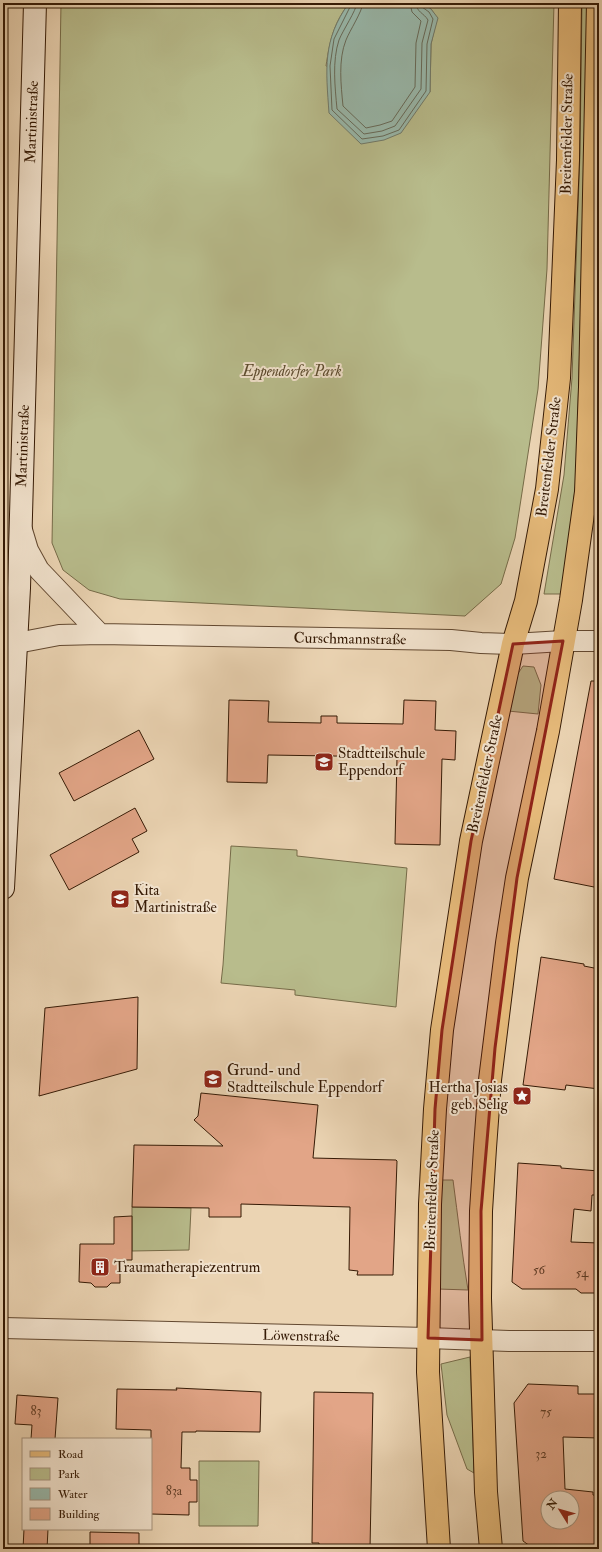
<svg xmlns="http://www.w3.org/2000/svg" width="602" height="1552" viewBox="0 0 602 1552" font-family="'IM FELL Double Pica',serif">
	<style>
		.green { fill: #b8bc8c; stroke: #766b48 }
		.water { fill: #98b8ab; stroke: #707969 }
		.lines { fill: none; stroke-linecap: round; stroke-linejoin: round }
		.shore { stroke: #666958; stroke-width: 1 }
		.building { fill: #e2a587; stroke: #351a05; fill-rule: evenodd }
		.street-casing { stroke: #624830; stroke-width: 22 }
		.secondary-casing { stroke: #351a05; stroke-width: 24 }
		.primary-casing { stroke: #351a05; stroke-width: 24 }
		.street { stroke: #f2e3ce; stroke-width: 20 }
		.secondary { stroke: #f2e3ce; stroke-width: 22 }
		.primary { stroke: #e6ba7a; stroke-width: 22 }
		.marked { fill: #8f2418; fill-opacity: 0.2; stroke: #8f2418; stroke-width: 3; stroke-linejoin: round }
		.labels { text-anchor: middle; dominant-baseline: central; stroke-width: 4; stroke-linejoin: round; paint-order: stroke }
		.number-label { font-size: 13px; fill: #603d26 }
		.street-label { font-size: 15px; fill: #351a05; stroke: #f2e3ce }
		.park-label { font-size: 15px; font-style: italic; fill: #5c4b2e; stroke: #f2e3ce }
		.poi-label { font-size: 15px; fill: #351a05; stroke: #f2e3ce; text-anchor: start }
	</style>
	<rect width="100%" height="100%" fill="#ebd4b3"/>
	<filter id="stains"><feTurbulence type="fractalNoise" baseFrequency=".005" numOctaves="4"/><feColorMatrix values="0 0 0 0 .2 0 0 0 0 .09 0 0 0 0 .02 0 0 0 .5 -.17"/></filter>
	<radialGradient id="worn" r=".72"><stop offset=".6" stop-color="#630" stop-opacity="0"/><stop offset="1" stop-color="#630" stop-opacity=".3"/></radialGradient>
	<path class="green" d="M61 3H349C333 25 330 40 326 66L430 92 431 44 437 18 431 9 423 3H554L547 269 538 389 515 538 501 584 465 616 120 599 89 590 63 570 52 543Z
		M582 3H587L585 155 576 482 562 594H544L564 475 572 378 580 153Z
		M523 666 534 667 541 685 538 714 508 711 515 678Z
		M231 846 297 850V856L407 868 396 1007 295 995V990L221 983 223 965Z
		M441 1180H453C458 1217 462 1254 468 1290L438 1289Z
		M132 1207 191 1208 189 1250 132 1251Z
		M470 1357 474 1473 467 1469 447 1415 441 1364Z
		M199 1461H259L258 1526H199Z"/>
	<path class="water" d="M349 3H423L431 9 438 18 431 44 430 92 401 133 384 140 361 144 329 113C326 70 322 40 349 3Z"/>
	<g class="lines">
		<path class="shore" d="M352 3 334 39 330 66 332 110 362 139 383 136 399 130 426 91 427 44 433 19 429 12 422 7 421 3
			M357 3C356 11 343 30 339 40 332 61 335 87 337 109L364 134 382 131 395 126 421 89 422 43 428 20C424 13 416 12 416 3
			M363 3C362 12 350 30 346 40 338 60 341 85 343 106L366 128 380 125 392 121 415 87 416 43 421 21 412 12 410 3"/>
	</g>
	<path class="building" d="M591 681H599V888L554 879Z
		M229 700 269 701 268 722 321 723V716H337V723L403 724 404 700 436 701 435 730 456 731 455 760 442 759 440 845 395 844 397 757 268 755 267 783 227 782Z
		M139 730 154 759 74 801 59 773Z
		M135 808 147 831 132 839 139 852 69 890 50 855Z
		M541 957 584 964V966L599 969V1089L566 1085 565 1090 523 1085Z
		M138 997 137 1069 39 1096 45 1008Z
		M201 1093 318 1105 313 1158 396 1160 397 1161 393 1275H357L358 1271 349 1270 350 1207 241 1204V1217H209V1208L132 1207 134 1145 223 1146 194 1120 198 1116Z
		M518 1163 561 1166V1168L599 1171V1195H592L591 1211 574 1209 571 1242 599 1243V1288L594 1293H581L576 1289H522L512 1282Z
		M132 1216V1260H120V1283H111L107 1287H95L91 1283 79 1282 80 1244H114V1217Z
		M528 1384 578 1386V1394H599V1438L563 1437 565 1489 593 1492V1495L599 1496V1549H561L530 1546 523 1541 514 1403ZM548 1498H572V1522H548Z
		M176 1388 261 1392 260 1432 196 1431V1432H182L181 1468H190V1480H197V1502H189V1515L151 1514V1430L116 1429 117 1389 177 1390Z
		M314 1392 373 1393 370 1549H319V1543H312Z
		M17 1395 58 1398 55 1439H31L32 1425 15 1424Z
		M24 1529H48L47 1549H23Z
		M90 1532 139 1533V1549H90Z"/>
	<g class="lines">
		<defs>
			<path id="street" d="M22 530 28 550 39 570 100 634
				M17 643 59 635 100 634 451 640 481 643 513 644 563 641H599
				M3 1328 428 1338 509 1341H599"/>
			<path id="secondary" d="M3 888 19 588 35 3"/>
			<path id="primary" d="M439 1549 428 1372 430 1204 435 1109 442 1030 471 841 513 644 526 601 547 489 559 378 568 160 570 3
				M491 1549 486 1492 480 1298 481 1211 485 1148 490 1080 507 943 517 878 548 731 571 600 586 492 590 387 598 3"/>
		</defs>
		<use href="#street" class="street-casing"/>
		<use href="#secondary" class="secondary-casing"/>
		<use href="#primary" class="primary-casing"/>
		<use href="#street" class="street"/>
		<use href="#secondary" class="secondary"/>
		<use href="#primary" class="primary"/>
	</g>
	<path class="marked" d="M563 641 517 878 495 1048 481 1211 482 1340 428 1338 435 1109 442 1030 471 841 513 644Z"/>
	<defs>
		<symbol id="school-square" viewBox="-11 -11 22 22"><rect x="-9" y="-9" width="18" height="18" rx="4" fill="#8f2418" stroke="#f2e3ce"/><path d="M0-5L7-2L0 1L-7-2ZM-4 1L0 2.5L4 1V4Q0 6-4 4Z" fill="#fff"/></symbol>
		<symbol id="sight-square" viewBox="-11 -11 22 22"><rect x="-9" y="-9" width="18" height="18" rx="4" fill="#8f2418" stroke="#f2e3ce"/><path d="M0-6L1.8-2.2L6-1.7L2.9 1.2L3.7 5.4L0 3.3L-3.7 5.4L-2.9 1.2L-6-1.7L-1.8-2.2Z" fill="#fff"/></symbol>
		<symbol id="building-square" viewBox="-11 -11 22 22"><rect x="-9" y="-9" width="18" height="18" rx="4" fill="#8f2418" stroke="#f2e3ce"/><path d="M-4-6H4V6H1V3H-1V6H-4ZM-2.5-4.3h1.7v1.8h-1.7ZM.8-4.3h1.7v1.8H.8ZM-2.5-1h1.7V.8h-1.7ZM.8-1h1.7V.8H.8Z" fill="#fff"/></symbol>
	</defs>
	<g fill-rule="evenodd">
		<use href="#school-square" x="313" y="751" width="22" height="22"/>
		<use href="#school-square" x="109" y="888" width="22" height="22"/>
		<use href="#school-square" x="202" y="1068" width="22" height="22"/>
		<use href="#sight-square" x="511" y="1085" width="22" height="22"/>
		<use href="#building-square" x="89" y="1256" width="22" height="22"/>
	</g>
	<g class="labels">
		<g class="number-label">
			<text x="539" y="1270">56</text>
			<text x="582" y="1273">54</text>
			<text x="36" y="1411">83</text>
			<text x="546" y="1412">75</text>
			<text x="541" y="1454">32</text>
			<text x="174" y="1491">83a</text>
		</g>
		<g class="street-label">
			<text transform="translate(32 122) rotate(-88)">Martinistraße</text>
			<text transform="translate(567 134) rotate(-89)">Breitenfelder Straße</text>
			<text transform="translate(23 446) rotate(-88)">Martinistraße</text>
			<text transform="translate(549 457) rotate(-83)">Breitenfelder Straße</text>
			<text transform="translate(350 639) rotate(1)">Curschmannstraße</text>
			<text transform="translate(485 774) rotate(-78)">Breitenfelder Straße</text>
			<text transform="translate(432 1190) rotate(-88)">Breitenfelder Straße</text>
			<text transform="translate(301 1336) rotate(1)">Löwenstraße</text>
		</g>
		<g class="park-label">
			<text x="292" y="371">Eppendorfer Park</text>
		</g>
		<g class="poi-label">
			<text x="338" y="753">Stadtteilschule<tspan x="338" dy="17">Eppendorf</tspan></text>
			<text x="134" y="890">Kita<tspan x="134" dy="17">Martinistraße</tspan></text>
			<text x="227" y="1070">Grund- und<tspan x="227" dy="17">Stadtteilschule Eppendorf</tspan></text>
			<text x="508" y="1087" text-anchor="end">Hertha Josias<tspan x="508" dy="17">geb. Selig</tspan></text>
			<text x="114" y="1267">Traumatherapiezentrum</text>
		</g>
	</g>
	<rect width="602" height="1552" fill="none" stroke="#ebd4b3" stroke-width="16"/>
	<rect x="4" y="4" width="594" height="1544" fill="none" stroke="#351a05" stroke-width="2"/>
	<rect x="8" y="8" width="586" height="1536" fill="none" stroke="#351a05"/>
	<rect x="22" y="1438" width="130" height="92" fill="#f2e3ce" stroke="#a6937e"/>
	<rect x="30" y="1451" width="20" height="6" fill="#e6ba7a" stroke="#a6937e"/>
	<text x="58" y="1458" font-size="12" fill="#351a05">Road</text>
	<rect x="30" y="1468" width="20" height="12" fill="#b8bc8c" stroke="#a6937e"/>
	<text x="58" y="1478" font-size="12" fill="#351a05">Park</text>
	<rect x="30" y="1488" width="20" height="12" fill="#98b8ab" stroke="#a6937e"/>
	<text x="58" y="1498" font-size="12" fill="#351a05">Water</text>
	<rect x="30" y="1508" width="20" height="12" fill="#e2a587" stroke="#a6937e"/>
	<text x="58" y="1518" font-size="12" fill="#351a05">Building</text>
	<g transform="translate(560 1510) rotate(307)"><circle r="19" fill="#f2e3ce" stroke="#a6937e"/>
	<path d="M0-3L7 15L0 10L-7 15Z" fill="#8f2418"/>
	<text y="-6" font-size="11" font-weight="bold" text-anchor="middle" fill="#351a05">N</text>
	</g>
	<rect width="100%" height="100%" filter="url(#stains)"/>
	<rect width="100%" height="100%" fill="url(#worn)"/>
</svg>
